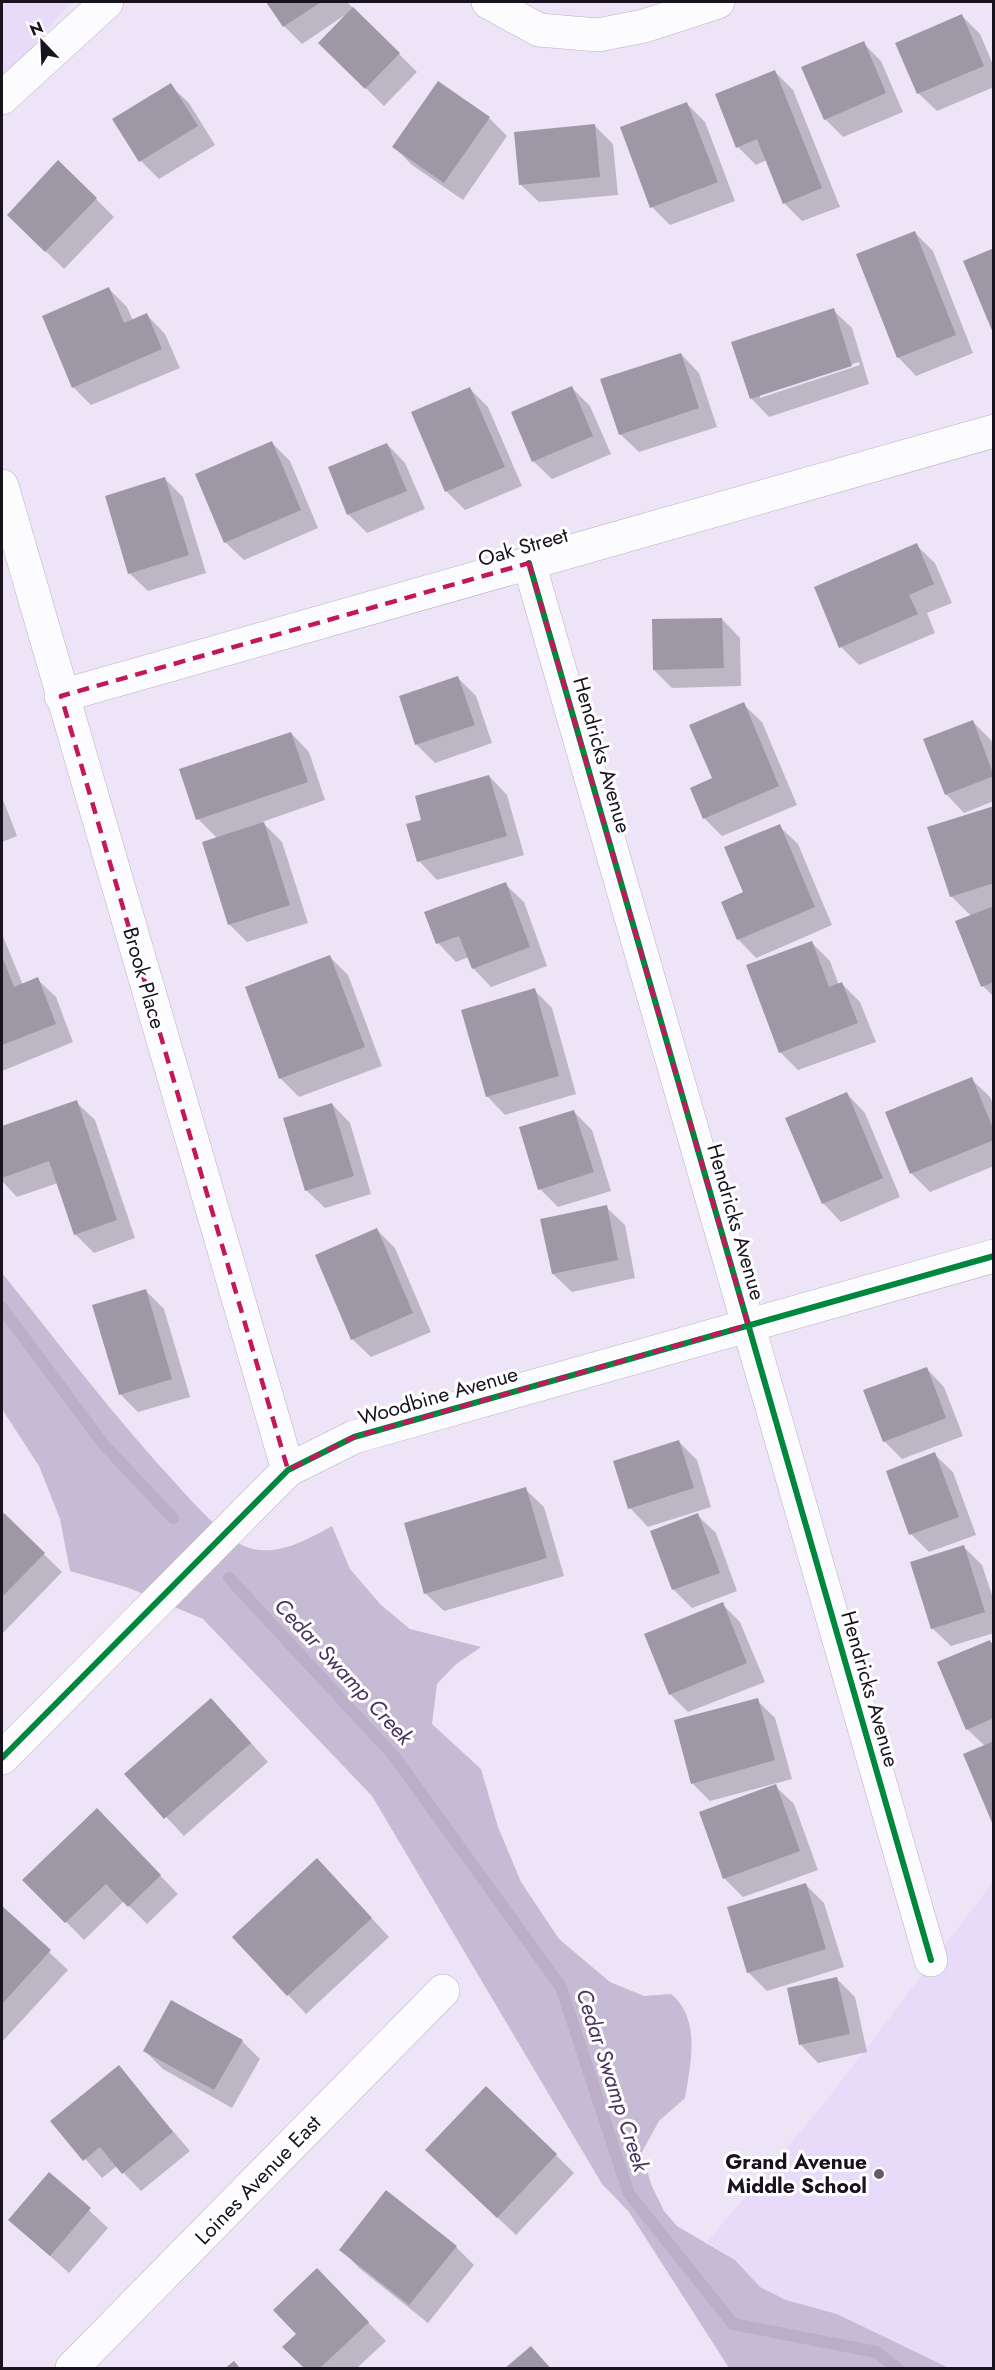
<svg xmlns="http://www.w3.org/2000/svg" width="995" height="2370" viewBox="0 0 995 2370" font-family="Jost,sans-serif">
	<style>
		.built { fill: #e8dbf9 }
		.forest { fill: #c6bbd4 }
		.shadow { fill: #0003; fill-rule: evenodd }
		.lines { fill: none; stroke-linecap: round; stroke-linejoin: round }
		.stream { stroke: #baaec8; stroke-width: 12 }
		.building { fill: #9e98a6 }
		.street-casing { stroke: #b9b3c1; stroke-width: 34 }
		.secondary-casing { stroke: #b9b3c1; stroke-width: 34 }
		.street { stroke: #fcfbfe; stroke-width: 33 }
		.secondary { stroke: #fcfbfe; stroke-width: 33 }
		.cycleway-casing { stroke: #fff; stroke-width: 10 }
		.cycleway { stroke: #00873e; stroke-width: 6 }
		.marked { fill: none; stroke: #c2185b; stroke-width: 4.5; stroke-dasharray: 12 8; stroke-linejoin: round }
		.poi-dot { fill: #635c6a; stroke: #fff; stroke-width: 2 }
		.labels { text-anchor: middle; dominant-baseline: central; stroke-width: 6; stroke-linejoin: round; paint-order: stroke }
		.street-label { font-size: 21px; fill: #18131e; stroke: #fff }
		.poi-label { font-size: 21px; font-weight: bold; fill: #18131e; stroke: #fff; text-anchor: end }
		.water-label { font-size: 22px; font-style: italic; fill: #493460; stroke: #fff }
	</style>
	<rect width="100%" height="100%" fill="#ede5f7"/>
	<path class="built" d="M2 2H72L2 80Z
		M993 1882V2368H949L837 2314 786 2300 760 2287 735 2260 707 2242 822 2106Z"/>
	<path class="forest" d="M2 1273C60 1345 116 1419 179 1487 193 1503 224 1536 242 1545 272 1560 307 1540 332 1526L350 1569 381 1605 410 1629 481 1647 455 1665 437 1684 432 1724 481 1769 498 1827 521 1882 559 1939 610 1982 644 1996 671 1994C701 2018 691 2063 685 2098L659 2121 642 2152 651 2184 664 2211 677 2226 735 2260 760 2287 786 2300 837 2314 949 2368H729L629 2212 602 2184 372 1796 203 1619 129 1588 70 1571 60 1519 39 1466 2 1409Z"/>
	<path class="shadow" d="M268 2H347L417 72 384 106 320 43 345 15 302 44 284 26Z
		M962 16 980 34 994 67V87L937 111 918 93Z
		M863 43 881 61 903 112 843 137 825 119Z
		M775 72 793 90 840 207 802 221 784 203 767 160 756 165 738 147Z
		M170 85 189 103 215 145 159 179 141 161 114 120Z
		M687 104 705 122 735 201 670 225 652 207Z
		M489 118 507 136 463 200 412 165 394 147Z
		M595 126 613 144 618 195 539 202 520 184Z
		M96 199 114 217 64 269 27 233Z
		M915 233 933 251 973 353 916 376 898 357Z
		M109 289 127 307 133 321 147 315 165 334 180 368 91 405 73 387Z
		M833 310 852 328 869 384 769 417 751 398ZM859 362 860 365 760 398V394Z
		M681 354 699 373 717 427 639 452 620 434Z
		M572 388 590 406 611 454 552 479 533 461Z
		M470 389 488 407 522 486 465 510 447 492 413 413Z
		M272 443 290 461 318 528 244 560 225 542Z
		M387 444 405 463 425 509 367 533 348 514Z
		M165 479 183 497 206 573 148 591 129 573Z
		M916 545 935 563 952 603 927 613 935 633 859 665 841 647Z
		M722 619 740 638 741 686 672 688 654 670Z
		M458 678 476 696 492 743 435 763 416 744Z
		M743 704 762 722 797 805 722 836 704 818 714 779Z
		M972 721 991 740 994 747V801L964 813 946 794Z
		M291 733 309 752 325 800 262 822 282 842 308 923 247 942 229 924 217 838 198 819Z
		M489 776 507 795 524 855 437 880 419 861 423 821Z
		M2 797 17 836 2 842Z
		M994 808V997L983 986 971 916 951 896Z
		M779 826 798 844 832 925 756 958 738 939 745 893Z
		M505 884 524 902 547 966 491 987 473 968 469 957 456 962 438 943 426 913Z
		M2 934 23 985 37 979 56 997 73 1042 2 1071Z
		M812 943 830 961 839 985 842 984 860 1002 876 1042 798 1070 780 1052Z
		M330 957 348 975 382 1066 299 1097 280 1078Z
		M534 990 552 1008 576 1094 505 1115 487 1096Z
		M971 1079 990 1097 994 1107V1166L930 1192 912 1174 887 1113Z
		M847 1094 865 1113 900 1197 841 1222 823 1203Z
		M76 1102 95 1120 135 1238 94 1253 75 1234 58 1183 17 1197 2 1181V1127Z
		M332 1104 350 1123 371 1194 325 1208 306 1190Z
		M574 1112 592 1130 611 1191 558 1207 540 1189Z
		M606 1207 625 1225 635 1278 572 1292 553 1274Z
		M377 1230 395 1248 431 1332 371 1357 352 1339Z
		M146 1291 164 1309 190 1397 138 1412 120 1394Z
		M926 1368 944 1387 963 1436 902 1459 884 1441Z
		M678 1441 697 1460 711 1507 648 1527 630 1508Z
		M934 1454 953 1472 976 1535 929 1552 911 1534Z
		M525 1489 544 1507 564 1576 444 1611 425 1593Z
		M4 1515 62 1572 2 1634V1517Z
		M697 1515 716 1533 737 1591 692 1608 673 1589Z
		M964 1547 982 1565 994 1601V1633L951 1646 932 1628Z
		M722 1604 740 1622 765 1682 688 1712 670 1694Z
		M990 1642 994 1645V1821L985 1746 967 1729Z
		M757 1700 775 1718 792 1779 710 1801 692 1783Z
		M229 1718 268 1762 184 1836 126 1774Z
		M775 1786 794 1804 818 1870 743 1897 725 1879 701 1813Z
		M115 1829 178 1894 147 1924 124 1901 84 1940 25 1880Z
		M335 1879 389 1937 306 2014 234 1937Z
		M805 1884 824 1903 844 1967 767 1991 749 1973 729 1908Z
		M2 1908 68 1970 2 2042Z
		M836 1978 855 1997 867 2052 818 2063 800 2044Z
		M242 2041 260 2059 232 2108 163 2069 145 2051Z
		M118 2067 190 2151 141 2191 117 2166 102 2178 52 2121Z
		M556 2155 574 2173 516 2235 445 2168Z
		M50 2174 108 2228 69 2273 10 2220Z
		M456 2247 474 2265 428 2323 359 2268 341 2249Z
		M336 2289 386 2341 357 2368H306L285 2347Z
		M531 2348 551 2368H507Z"/>
	<g class="lines">
		<path class="stream" d="M2 1308 104 1445 173 1518
			M229 1578 394 1756 561 1987 629 2194 733 2324 876 2352 897 2368"/>
	</g>
	<path class="building" d="M266 2H321L283 27Z
		M353 7 400 53 365 89 318 43Z
		M962 14 984 66 917 94 895 43Z
		M864 41 886 93 824 120 801 67Z
		M775 70 822 188 783 204 757 139 736 148 715 94Z
		M438 81 490 117 444 183 392 147Z
		M171 83 198 126 139 162 112 119Z
		M687 102 718 182 650 208 620 127Z
		M595 124 600 177 519 185 514 132Z
		M58 160 97 198 45 252 7 215Z
		M915 231 956 335 897 358 856 254Z
		M994 248V333H993L963 261Z
		M109 287 124 323 147 313 162 349 72 388 42 316Z
		M834 308 852 366 750 399 731 342Z
		M681 353 699 408 619 435 600 379Z
		M572 386 593 436 532 462 511 412Z
		M470 387 505 467 445 492 411 412Z
		M272 441 301 510 224 543 195 474Z
		M387 443 407 491 347 515 328 467Z
		M165 477 189 555 128 574 105 496Z
		M917 543 934 584 909 595 918 614 839 648 814 587Z
		M722 618 724 668 653 670 652 619Z
		M458 676 475 725 415 745 399 696Z
		M744 702 779 786 703 819 690 788 712 778 689 725Z
		M973 720 994 776 945 795 923 739Z
		M291 732 308 782 196 820 179 769Z
		M489 775 507 836 417 862 406 824 421 820 415 796Z
		M994 806V883L950 897 927 827Z
		M264 822 290 905 228 925 202 842Z
		M780 824 815 907 737 940 721 902 743 892 724 847Z
		M506 882 530 947 472 969 459 936 436 944 424 912Z
		M994 906V982L981 987 955 921Z
		M812 941 829 987 842 982 858 1023 779 1053 746 965Z
		M330 955 365 1047 279 1079 245 987Z
		M2 956 14 987 38 977 56 1024 2 1045Z
		M535 988 559 1076 486 1097 461 1010Z
		M972 1077 994 1131V1140L910 1174 885 1112Z
		M847 1092 883 1178 822 1204 785 1118Z
		M77 1100 117 1220 74 1235 49 1161 2 1178V1126Z
		M332 1103 354 1176 305 1191 283 1118Z
		M574 1110 594 1172 538 1190 519 1127Z
		M607 1205 618 1260 552 1274 540 1219Z
		M377 1228 413 1313 351 1340 315 1255Z
		M146 1289 172 1379 119 1395 92 1305Z
		M927 1367 946 1418 883 1442 863 1390Z
		M679 1440 694 1488 628 1509 613 1461Z
		M935 1452 959 1517 909 1535 886 1471Z
		M526 1487 547 1558 424 1594 404 1523Z
		M4 1513 45 1553 2 1597V1515Z
		M698 1513 720 1573 672 1590 650 1531Z
		M964 1545 985 1612 931 1629 910 1562Z
		M723 1602 747 1663 669 1695 644 1634Z
		M990 1640 994 1648V1718L966 1730 937 1662Z
		M211 1698 251 1743 164 1819 124 1774Z
		M758 1698 775 1760 691 1784 674 1720Z
		M994 1741V1825H993L963 1754Z
		M776 1784 800 1851 723 1879 699 1812Z
		M97 1808 161 1875 128 1907 106 1884 65 1923 22 1880Z
		M317 1858 372 1918 287 1996 232 1937Z
		M806 1883 826 1949 747 1973 727 1907Z
		M2 1906 51 1950 2 2004Z
		M837 1977 850 2034 799 2045 787 1988Z
		M171 2000 243 2040 214 2090 143 2051Z
		M119 2065 173 2132 122 2174 100 2147 83 2161 50 2121Z
		M486 2086 557 2154 497 2218 425 2150Z
		M49 2172 91 2208 50 2256 8 2220Z
		M386 2190 457 2246 409 2305 339 2250Z
		M317 2268 369 2322 320 2368H304L282 2347 296 2334 273 2310Z
		M531 2346 550 2368H505Z
		M234 2361 240 2368H225Z"/>
	<g class="lines">
		<defs>
			<path id="street" d="M488 2 539 30 598 35 644 26 718 2
				M2 486 288 1470
				M529 563 931 1960
				M61 696 994 431
				M2 1758 288 1470 354 1437 994 1256
				M72 2368 443 1991"/>
			<path id="secondary" d="M2 98 107 2"/>
		</defs>
		<use href="#street" class="street-casing"/>
		<use href="#secondary" class="secondary-casing"/>
		<use href="#street" class="street"/>
		<use href="#secondary" class="secondary"/>
		<defs>
			<path id="cycleway" d="M529 563 931 1960
				M2 1758 288 1470 354 1437 994 1256"/>
		</defs>
		<use href="#cycleway" class="cycleway-casing"/>
		<use href="#cycleway" class="cycleway"/>
	</g>
	<path class="marked" d="M529 563 748 1325 354 1437 288 1470 61 696Z"/>
	<circle class="poi-dot" cx="879" cy="2174" r="6"/>
	<g class="labels">
		<g class="street-label">
			<text transform="translate(523 547) rotate(-16)">Oak Street</text>
			<text transform="translate(602 755) rotate(74)">Hendricks Avenue</text>
			<text transform="translate(144 978) rotate(74)">Brook Place</text>
			<text transform="translate(736 1222) rotate(74)">Hendricks Avenue</text>
			<text transform="translate(438 1396) rotate(-16)">Woodbine Avenue</text>
			<text transform="translate(870 1689) rotate(74)">Hendricks Avenue</text>
			<text transform="translate(258 2180) rotate(-46)">Loines Avenue East</text>
		</g>
		<g class="poi-label">
			<text x="867" y="2162">Grand Avenue<tspan x="867" dy="24">Middle School</tspan></text>
		</g>
		<g class="water-label">
			<text transform="translate(344 1671) rotate(47)">Cedar Swamp Creek</text>
			<text transform="translate(613 2080) rotate(72)">Cedar Swamp Creek</text>
		</g>
	</g>
	<rect width="995" height="2370" fill="none" stroke="#18131e" stroke-width="6"/>
	<g transform="translate(42 42) rotate(337)" stroke="#ffffff" stroke-width="4.5" paint-order="stroke">
	<path d="M0-4.5L10 22L0 15L-10 22Z" fill="#18131e"/>
	<text y="-9" font-size="16" font-weight="bold" text-anchor="middle" fill="#18131e">N</text>
	</g>
</svg>
